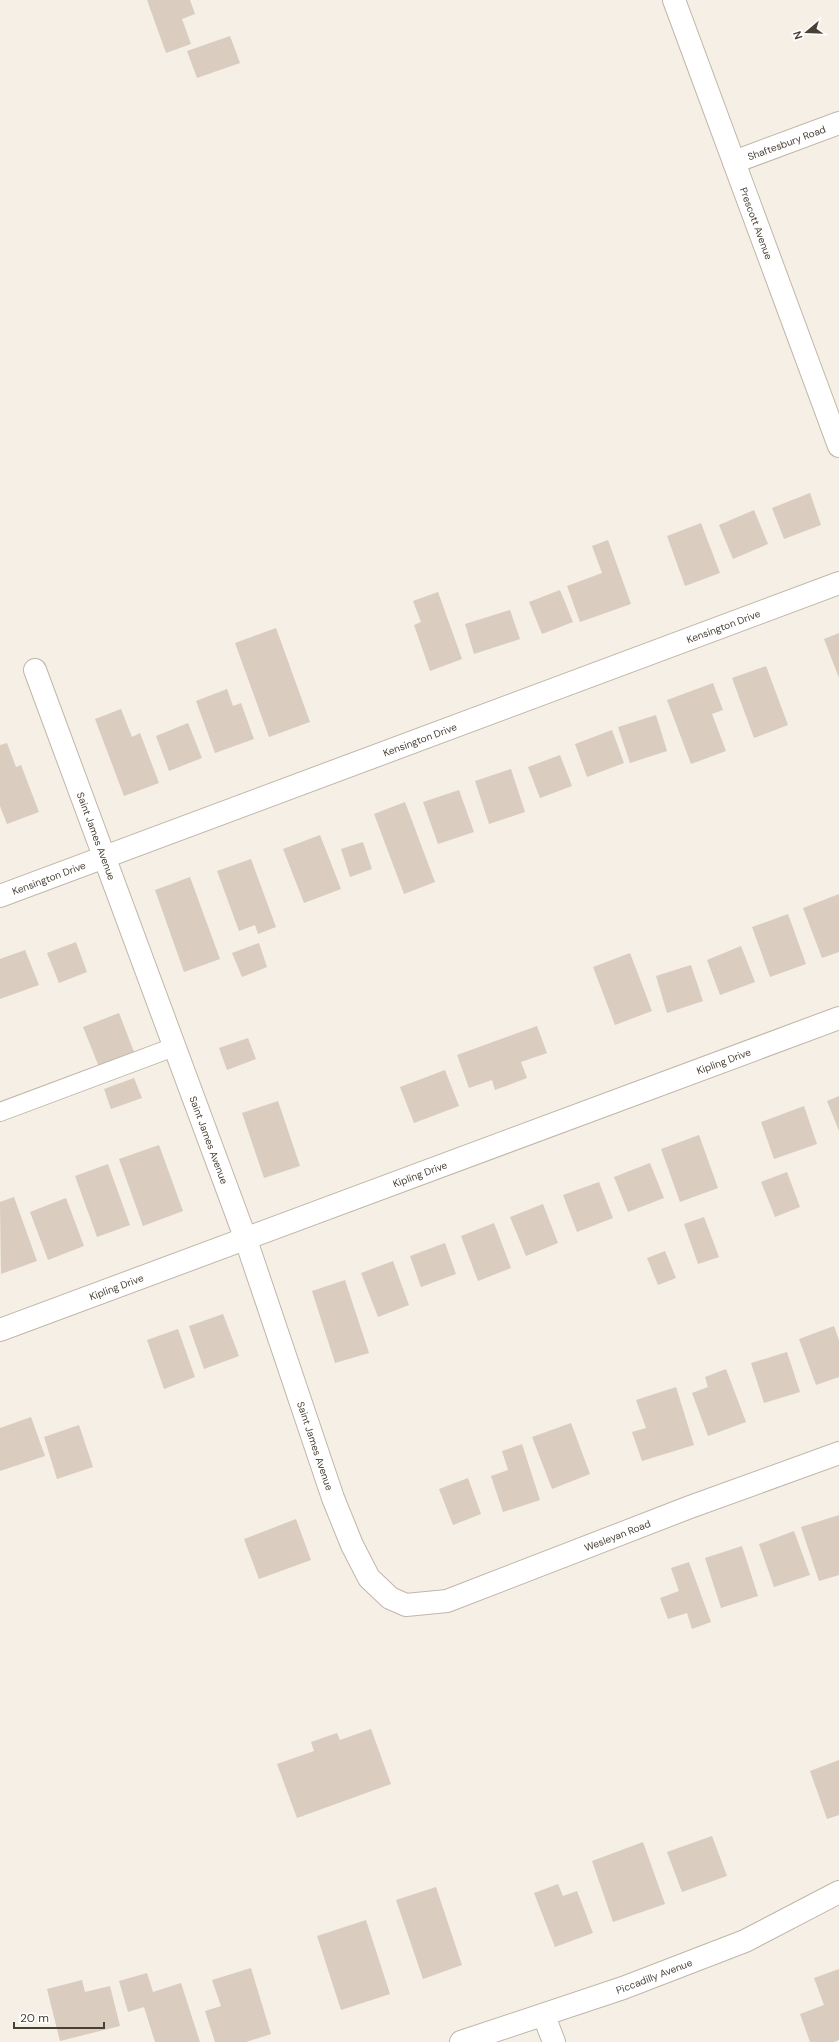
<svg xmlns="http://www.w3.org/2000/svg" width="839" height="2042" viewBox="0 0 839 2042" font-family="'DM Sans',sans-serif">
	<style>
		.building { fill: #daccbe }
		.lines { fill: none; stroke-linecap: round; stroke-linejoin: round }
		.service-casing { stroke: #c1b6a8; stroke-width: 20 }
		.minor-casing { stroke: #c1b6a8; stroke-width: 24 }
		.service { stroke: #fff; stroke-width: 18 }
		.minor { stroke: #fff; stroke-width: 22 }
		.labels { text-anchor: middle; dominant-baseline: central; stroke-width: 4; stroke-linejoin: round; paint-order: stroke }
		.street-label { font-size: 10px; fill: #483f35; stroke: #fff }
	</style>
	<rect width="100%" height="100%" fill="#f5efe6"/>
	<path class="building" d="M147 0H190L195 14 182 19 191 44 166 53Z
		M230 36 240 63 197 78 187 51Z
		M810 493 821 525 784 539 772 508Z
		M754 510 768 544 733 559 719 525Z
		M701 523 720 573 685 586 667 536Z
		M608 540 631 604 580 622 567 586 602 573 592 546Z
		M560 590 573 622 542 634 529 602Z
		M438 592 462 659 430 671 414 625 421 622 413 601Z
		M510 610 520 639 474 654 465 624Z
		M276 628 310 722 269 737 235 643Z
		M839 633V678L824 639Z
		M766 666 788 725 754 738 732 678Z
		M713 683 723 710 712 714 726 751 691 764 667 700Z
		M227 689 233 706 241 703 254 739 215 753 196 701Z
		M121 709 132 737 140 733 159 783 124 796 95 719Z
		M656 715 667 751 630 763 618 727Z
		M188 723 202 758 169 771 156 736Z
		M612 730 624 763 587 777 575 744Z
		M7 743 16 767 21 765 39 812 7 824 0 806V745Z
		M560 755 572 786 540 798 528 767Z
		M511 769 525 812 489 824 475 781Z
		M459 790 474 832 438 844 423 802Z
		M405 802 435 882 404 894 374 814Z
		M320 835 341 889 304 903 283 849Z
		M363 842 372 869 350 877 341 849Z
		M251 859 276 927 258 934 255 925 239 931 217 871Z
		M190 877 220 959 184 972 155 890Z
		M839 894V952L822 958 803 908Z
		M788 914 806 964 770 977 752 927Z
		M76 942 87 972 59 983 47 953Z
		M259 943 267 967 242 977 232 953Z
		M741 946 755 982 720 995 707 960Z
		M25 950 39 985 0 999V959Z
		M630 953 652 1011 615 1025 593 967Z
		M691 965 703 1001 667 1013 656 976Z
		M119 1013 134 1052 99 1067 83 1027Z
		M537 1026 547 1053 521 1062 527 1078 495 1090 492 1080 469 1088 457 1055Z
		M248 1038 256 1059 227 1070 219 1048Z
		M445 1070 459 1106 414 1123 400 1087Z
		M134 1078 142 1098 111 1109 104 1089Z
		M839 1096V1131L827 1101Z
		M278 1101 300 1166 264 1178 242 1113Z
		M804 1106 817 1144 774 1159 761 1122Z
		M699 1135 718 1188 680 1202 661 1149Z
		M159 1145 183 1211 143 1226 119 1159Z
		M650 1163 664 1198 628 1212 614 1177Z
		M108 1164 130 1225 97 1237 75 1176Z
		M787 1172 800 1207 775 1217 761 1182Z
		M599 1182 613 1218 577 1232 563 1195Z
		M14 1197 37 1261 1 1274 0 1202Z
		M66 1198 84 1246 48 1260 30 1212Z
		M543 1204 558 1243 526 1256 510 1217Z
		M704 1217 719 1257 698 1264 684 1224Z
		M494 1223 511 1268 478 1281 461 1236Z
		M445 1243 456 1274 421 1287 410 1256Z
		M665 1251 676 1278 658 1285 647 1258Z
		M393 1261 409 1305 378 1317 361 1273Z
		M345 1280 369 1353 335 1363 312 1291Z
		M223 1314 239 1356 204 1369 189 1326Z
		M834 1326 839 1340V1377L816 1385 799 1339Z
		M178 1329 195 1377 164 1389 147 1340Z
		M787 1352 800 1392 764 1403 751 1363Z
		M726 1369 746 1422 708 1436 692 1393 708 1387 705 1377Z
		M676 1387 694 1445 642 1461 632 1432 646 1428 636 1400Z
		M31 1417 45 1456 0 1471V1428Z
		M571 1423 590 1474 552 1489 532 1437Z
		M79 1425 93 1467 57 1479 44 1437Z
		M522 1444 540 1500 503 1512 491 1476 508 1470 502 1451Z
		M468 1478 481 1514 453 1525 439 1489Z
		M839 1515V1575L819 1581 801 1527Z
		M296 1519 311 1560 259 1579 244 1539Z
		M794 1531 810 1575 774 1587 759 1544Z
		M742 1546 758 1596 721 1608 705 1558Z
		M689 1562 711 1622 692 1629 687 1613 668 1619 660 1598 679 1591 671 1568Z
		M371 1729 391 1784 297 1818 277 1764 314 1751 311 1742 337 1733 340 1740Z
		M839 1760V1815L827 1819 810 1771Z
		M712 1836 727 1876 682 1892 667 1852Z
		M643 1842 665 1904 613 1922 592 1861Z
		M558 1884 563 1896 577 1891 593 1933 555 1947 534 1893Z
		M436 1887 462 1965 423 1979 396 1900Z
		M366 1920 390 1994 341 2010 317 1936Z
		M251 1968 271 2034 246 2042H215L205 2011 221 2006 212 1980Z
		M839 1969V2040L834 2042H810L800 2014 824 2005 814 1978Z
		M147 1973 153 1992 181 1983 200 2042H155L144 2007 128 2012 119 1981Z
		M82 1980 85 1992 110 1986 120 2026 60 2041 47 1989Z"/>
	<g class="lines">
		<defs>
			<path id="service" d="M0 1112 174 1047"/>
			<g id="minor">
				<path id="s1" d="M674 0 839 446"/>
				<path id="s2" d="M734 162 839 123"/>
				<path id="s3" d="M35 670 245 1237 333 1498 352 1545 369 1578 390 1598 406 1605 447 1601 690 1507 839 1453"/>
				<path id="s4" d="M0 896 839 583"/>
				<path id="s5" d="M0 1330 839 1018"/>
				<path d="M544 2016 554 2042"/>
				<path id="s6" d="M461 2042 623 1988 745 1941 839 1892"/>
			</g>
		</defs>
		<use href="#service" class="service-casing"/>
		<use href="#minor" class="minor-casing"/>
		<use href="#service" class="service"/>
		<use href="#minor" class="minor"/>
	</g>
	<g class="labels">
		<g class="street-label">
			<text stroke="none"><textPath href="#s2" startOffset="56">Shaftesbury Road</textPath></text>
			<text stroke="none"><textPath href="#s1" startOffset="238">Prescott Avenue</textPath></text>
			<text stroke="none"><textPath href="#s4" startOffset="772">Kensington Drive</textPath></text>
			<text stroke="none"><textPath href="#s4" startOffset="448">Kensington Drive</textPath></text>
			<text stroke="none"><textPath href="#s3" startOffset="177">Saint James Avenue</textPath></text>
			<text stroke="none"><textPath href="#s4" startOffset="52">Kensington Drive</textPath></text>
			<text stroke="none"><textPath href="#s5" startOffset="772">Kipling Drive</textPath></text>
			<text stroke="none"><textPath href="#s3" startOffset="501">Saint James Avenue</textPath></text>
			<text stroke="none"><textPath href="#s5" startOffset="448">Kipling Drive</textPath></text>
			<text stroke="none"><textPath href="#s5" startOffset="124">Kipling Drive</textPath></text>
			<text stroke="none"><textPath href="#s3" startOffset="825">Saint James Avenue</textPath></text>
			<text stroke="none"><textPath href="#s3" startOffset="1238">Wesleyan Road</textPath></text>
			<text stroke="none"><textPath href="#s6" startOffset="204">Piccadilly Avenue</textPath></text>
		</g>
	</g>
	<g transform="translate(807 32) rotate(251)" stroke="#ffffff" stroke-width="3" paint-order="stroke">
	<path d="M0-3L7 15L0 10L-7 15Z" fill="#483f35"/>
	<text y="-6" font-size="11" font-weight="bold" text-anchor="middle" fill="#483f35">N</text>
	</g>
	<path d="M14 2022v6h90v-6" fill="none" stroke="#483f35" stroke-width="2"/>
	<text x="20" y="2022" font-size="12" fill="#483f35" stroke="#ffffff" stroke-width="3" paint-order="stroke">20 m</text>
</svg>
